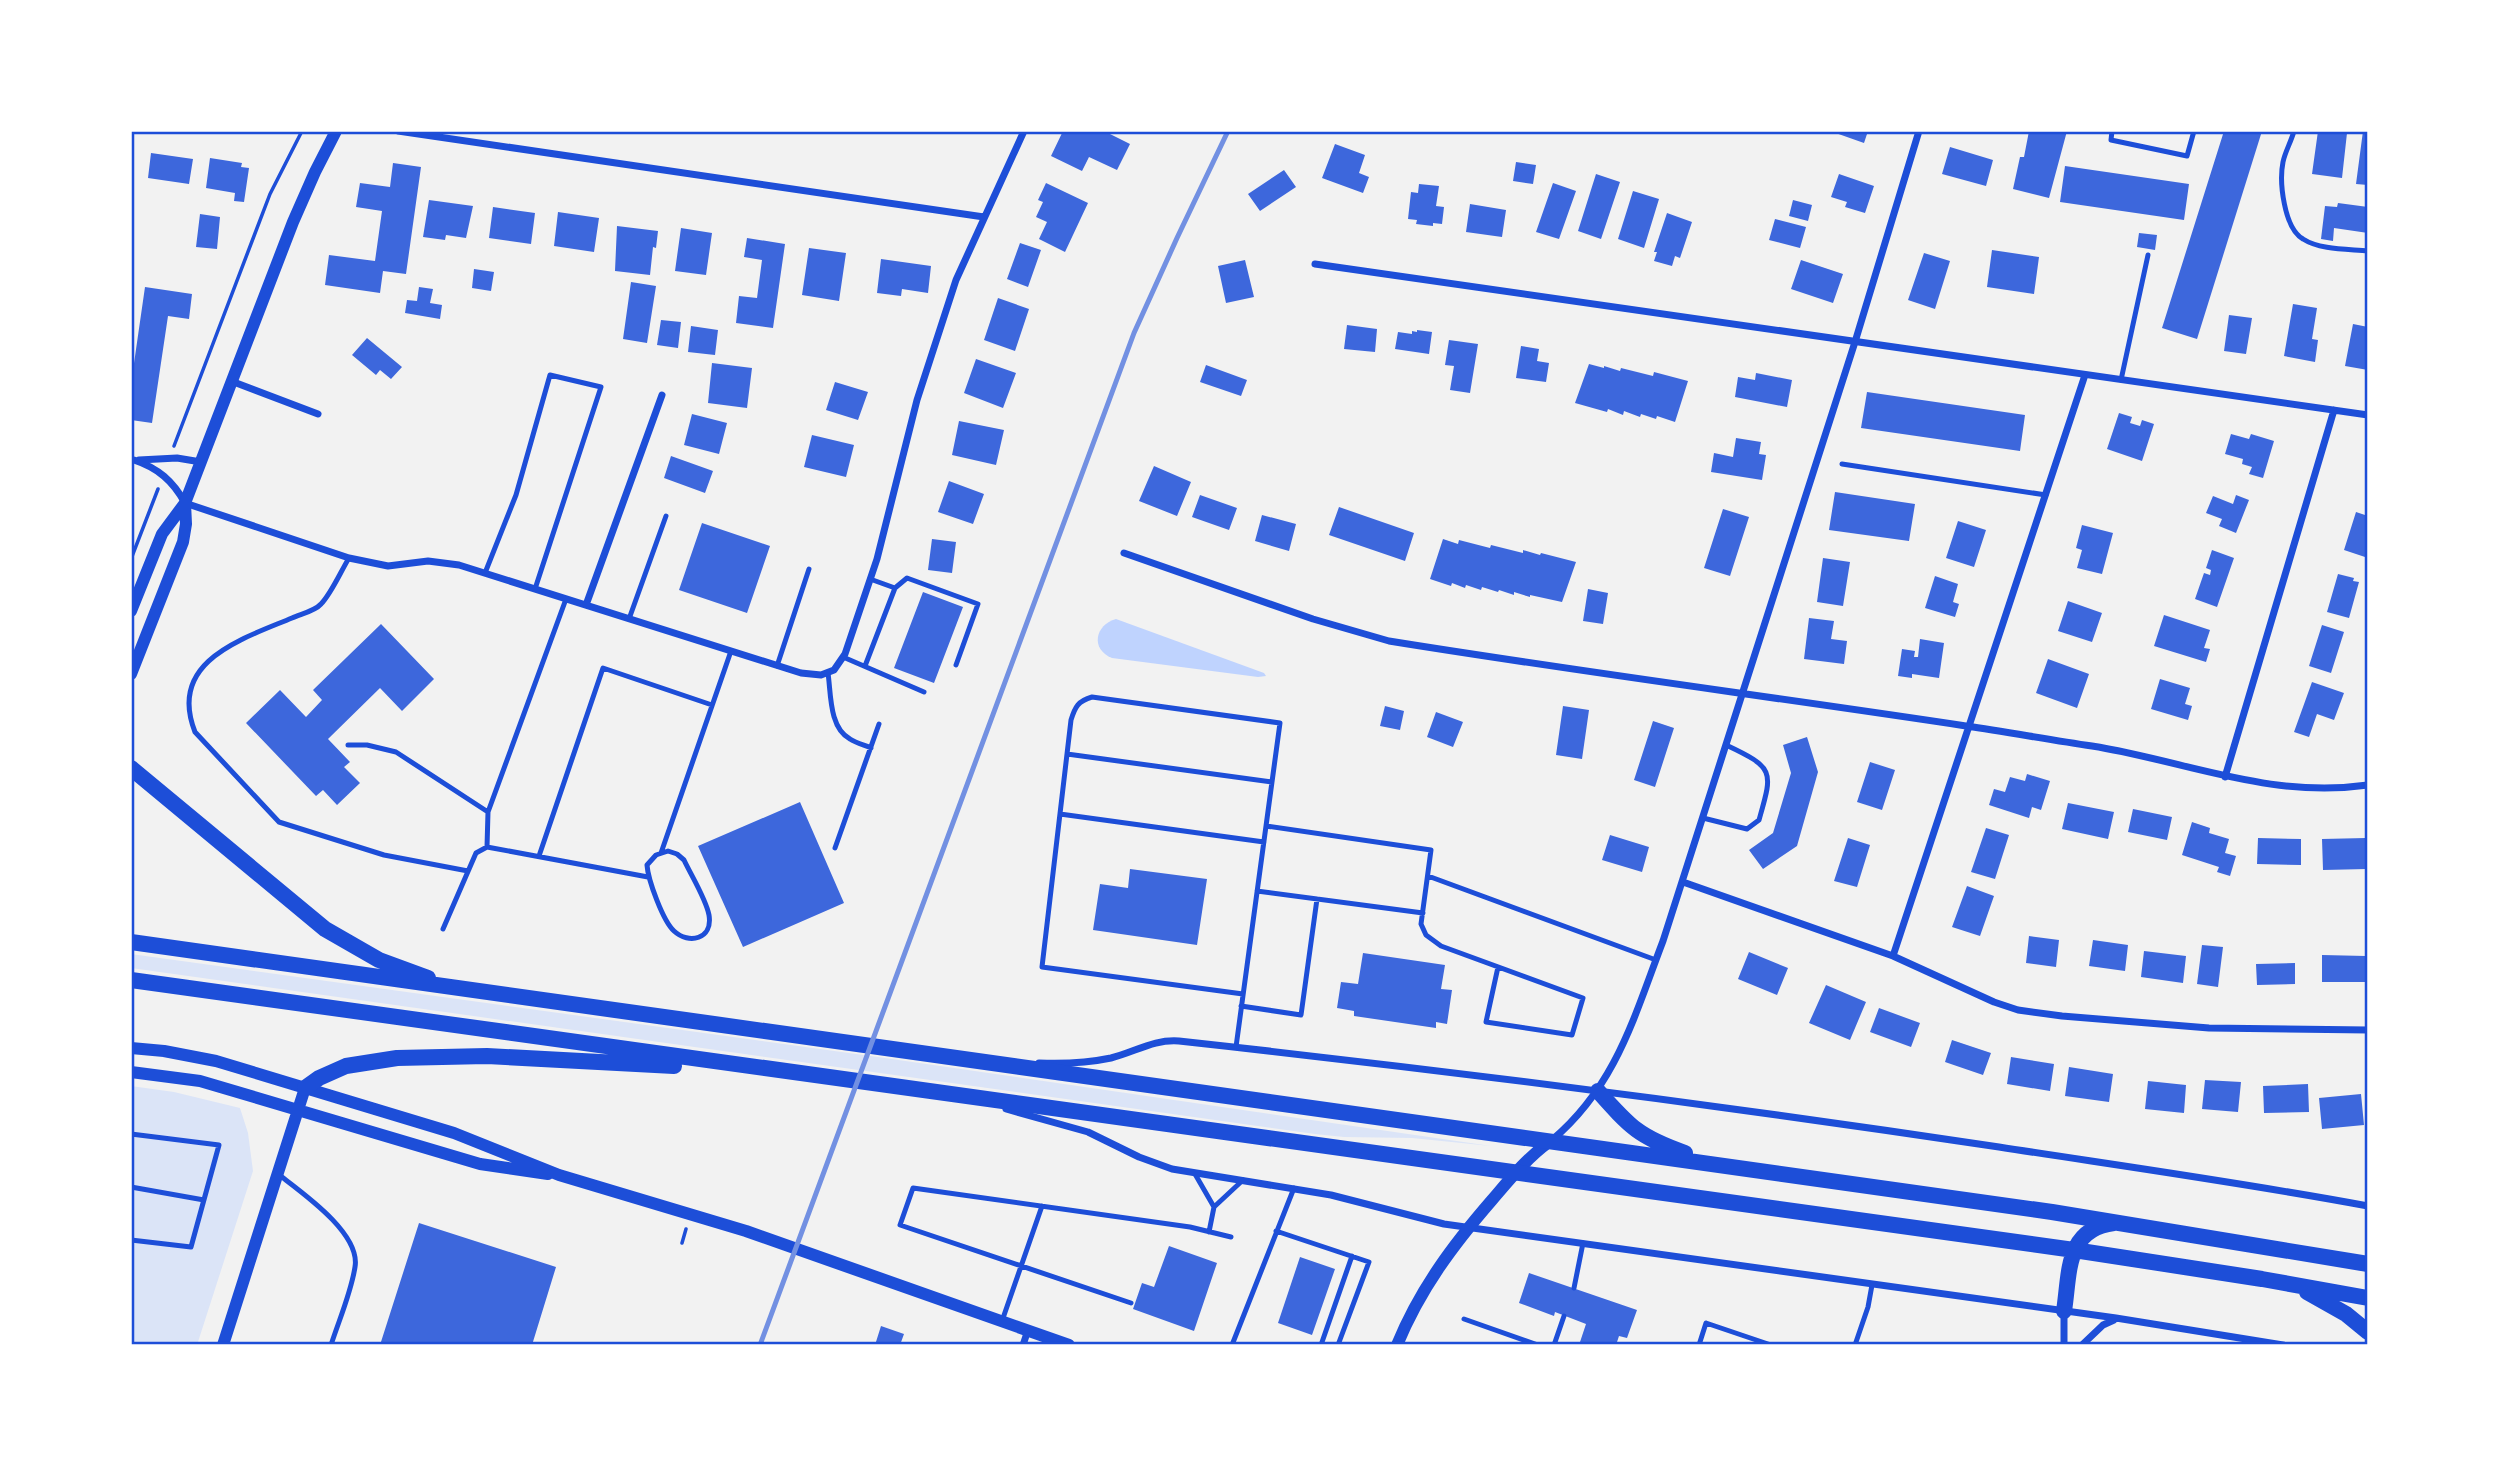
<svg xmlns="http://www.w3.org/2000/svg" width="2499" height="1476" viewBox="0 0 2499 1476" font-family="Cabin,sans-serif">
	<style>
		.green { fill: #dbe4f7 }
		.water { fill: #bfd3fe }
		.building { fill: #3d67dc }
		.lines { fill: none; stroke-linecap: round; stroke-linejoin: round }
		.path { stroke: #1d4ed8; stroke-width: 3.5 }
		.service { stroke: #1d4ed8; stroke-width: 5 }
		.minor { stroke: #1d4ed8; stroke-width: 7 }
		.tertiary { stroke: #1d4ed8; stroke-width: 12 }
		.primary { stroke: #1d4ed8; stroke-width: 16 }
		.rail { stroke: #7290e2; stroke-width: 5 }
		.neatline { fill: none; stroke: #1d4ed8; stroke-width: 2.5 }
	</style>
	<rect width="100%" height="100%" fill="#f2f2f2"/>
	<path class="green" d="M131 954 878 1057 1491 1146 1412 1138 1344 1137 1315 1134 131 968Z
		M131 1086 174 1092 240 1108 248 1133 253 1171 197 1345H131Z"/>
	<path class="water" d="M1116 619 1264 673 1266 676 1258 677 1112 658C1090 649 1095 625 1116 619Z"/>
	<path class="building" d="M1063 131H1104L1130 144 1117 170 1089 157 1082 171 1051 156Z
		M1830 131H1868L1864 143Z
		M2029 131H2067L2049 198 2013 189 2020 157H2024Z
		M2224 131H2262L2197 339 2162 328Z
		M2318 131 2347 133 2342 178 2312 174Z
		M2363 131H2368V185L2356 184Z
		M1335 144 1365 155 1359 173 1369 177 1363 193 1322 178Z
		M1950 147 1993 160 1986 186 1942 174Z
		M151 153 193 159 189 184 148 178Z
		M210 158 242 163 241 167 249 168 244 202 234 201 235 193 206 188Z
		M1516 162 1536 165 1533 184 1513 181Z
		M393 163 421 167 406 274 383 271 380 293 325 285 329 255 375 261 382 211 356 207 360 183 390 187Z
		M2065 166 2189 184 2184 220 2060 202Z
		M1284 170 1296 187 1260 211 1248 194Z
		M1596 174 1620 182 1601 239 1578 231Z
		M1839 174 1874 186 1865 213 1845 207 1847 202 1831 197Z
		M1046 183 1088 203 1065 252 1039 239 1047 222 1036 217 1043 202 1038 200Z
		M1553 183 1576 191 1559 239 1536 232Z
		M1419 184 1439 186 1436 206 1444 207 1442 224 1433 223V226L1416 224 1417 220 1408 219 1411 192 1418 193Z
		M1633 191 1659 199 1644 248 1618 239Z
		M429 200 473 206 466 238 446 235 445 240 423 237Z
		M1793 200 1812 205 1808 221 1789 216Z
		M2338 203 2368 207V233L2334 228 2333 241 2321 239 2325 206 2337 207Z
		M1470 204 1506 210 1502 237 1466 232Z
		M493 207 535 213 531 244 489 238Z
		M558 212 599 218 594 252 554 246Z
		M1667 213 1692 222 1680 258 1675 256 1672 266 1654 261 1657 252H1654Z
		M200 214 220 217 217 249 196 247Z
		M1775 219 1806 227 1800 248 1769 240Z
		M617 226 658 231 656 248 653 247 650 275 615 271Z
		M681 228 712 233 706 275 675 271Z
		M2139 233 2157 235 2155 250 2137 247Z
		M747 238 785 244 773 328 736 323 739 296 757 298 762 260 744 257Z
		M1020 243 1041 250 1028 287 1007 279Z
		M809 248 846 253 839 301 802 295Z
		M1992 250 2039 257 2034 294 1987 287Z
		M1924 253 1950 261 1935 309 1908 300Z
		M881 259 931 266 928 293 902 289 901 296 877 293Z
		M1245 260 1254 297 1226 303 1218 266Z
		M1801 260 1843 274 1833 303 1791 289Z
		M474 269 494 272 491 291 472 288Z
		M631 282 656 286 647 343 623 339Z
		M145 287 192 294 189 319 168 316 152 423 131 420V384Z
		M419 287 433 289 430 303 442 305 440 319 405 313 407 300 417 301Z
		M998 298 1029 309 1015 351 984 340Z
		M2293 304 2317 308 2312 339 2318 340 2315 362 2284 356Z
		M2229 315 2252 318 2246 354 2224 351Z
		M661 320 681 322 678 348 657 345Z
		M2353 324 2368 327V370L2345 366Z
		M1347 325 1377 329 1375 352 1344 349Z
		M691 326 718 330 715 355 688 352Z
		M1417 330 1432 332 1429 354 1395 349 1398 332 1412 334V331L1417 332Z
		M367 338 402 367 391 379 380 370 376 375 352 355Z
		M1449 340 1478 344 1470 393 1450 390 1454 366 1445 365Z
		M1521 346 1539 349 1537 361 1549 363 1546 382 1516 378Z
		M976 359 1016 373 1003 408 964 393Z
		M712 363 752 368 747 408 708 403Z
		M1589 364 1604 368V366L1620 371 1621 368 1653 376 1654 372 1688 381 1675 422 1657 416 1656 419 1641 414 1640 417 1624 411 1623 415 1608 409 1607 412 1575 403Z
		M1206 365 1247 380 1241 396 1200 382Z
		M1756 373 1792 380 1787 407 1735 397 1738 377 1755 380Z
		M835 382 868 392 858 420 826 410Z
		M1867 392 2025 415 2020 451 1861 428Z
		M2119 413 2132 417 2130 423 2140 426 2142 420 2154 424 2142 461 2107 449Z
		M692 414 727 423 719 454 684 445Z
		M959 421 1004 430 996 465 952 455Z
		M2231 434 2249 439 2251 434 2274 441 2263 478 2249 474 2252 467 2242 464 2243 459 2225 454Z
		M812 435 854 445 846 477 804 467Z
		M1736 438 1761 442 1759 454 1766 455 1762 480 1711 472 1714 453 1733 457Z
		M671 456 713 471 705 493 664 478Z
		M1154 466 1191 482 1177 516 1139 501Z
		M949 481 984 494 973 524 938 512Z
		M1835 492 1915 504 1909 541 1829 530Z
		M1200 495 1237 508 1229 530 1192 517Z
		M2236 495 2249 500 2236 533 2219 526 2222 519 2206 513 2213 496 2233 504Z
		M1339 507 1414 533 1405 561 1329 535Z
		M1723 509 1749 517 1730 576 1704 568Z
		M2356 512 2368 516V558L2344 550Z
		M1262 515 1296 524 1289 551 1255 541Z
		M1958 521 1986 530 1974 567 1946 558Z
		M702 523 770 546 747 613 679 590Z
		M2082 525 2113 533 2102 574 2077 568 2082 550 2076 548Z
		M932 539 956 542 952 573 928 570Z
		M1443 539 1458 544 1459 540 1490 548 1491 545 1523 553V550L1540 555 1541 553 1576 562 1562 602 1530 595V597L1514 592V595L1499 590 1498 592 1482 587 1481 590 1466 585 1465 588 1452 583 1451 586 1430 579Z
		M2212 550 2234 558 2217 607 2195 599 2204 573 2210 575 2211 570 2206 568Z
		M1823 558 1850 562 1843 606 1817 602Z
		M2338 574 2354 578 2353 581 2359 582 2349 618 2327 612Z
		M1935 576 1958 584 1953 602 1959 604 1955 617 1925 608Z
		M1588 589 1608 593 1603 624 1583 621Z
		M923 592 963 607 934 683 894 668Z
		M2068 601 2102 613 2092 642 2058 631Z
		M2164 615 2210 630 2204 648 2210 649 2206 662 2154 646Z
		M1809 618 1834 621 1831 639 1847 641 1844 664 1804 659Z
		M381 624 434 679 402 711 380 688 328 739 350 762 344 767 360 783 337 805 323 790 316 796 246 723 280 690 306 717 322 700 313 690Z
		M2322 625 2344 632 2331 673 2309 666Z
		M1920 639 1944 643 1939 678 1912 674V678L1898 676 1902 649 1915 651 1914 657H1918Z
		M2048 659 2089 674 2077 708 2036 693Z
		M2160 679 2190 688 2185 704 2192 706 2188 720 2151 709Z
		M2312 682 2344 693 2334 720 2317 714 2309 737 2294 732Z
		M1385 706 1404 711 1400 730 1380 726Z
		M1563 706 1589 710 1582 759 1556 755Z
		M1436 712 1463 722 1453 747 1427 737Z
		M1653 721 1674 728 1655 787 1634 780Z
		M1807 737 1818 772 1797 846 1763 869 1749 850 1773 833 1791 773 1783 745Z
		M1870 762 1895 770 1882 810 1857 802Z
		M2027 774 2050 781 2041 810 2032 807 2029 818 1989 805 1994 789 2005 792 2010 777 2025 781Z
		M800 802 844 903 743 947 698 846Z
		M2068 803 2114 812 2108 839 2062 829Z
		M2133 809 2172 817 2167 840 2128 832Z
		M2192 822 2210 828 2209 833 2229 839 2225 853 2236 856 2230 876 2217 872 2219 867 2182 855Z
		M1986 828 2009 835 1995 879 1971 872Z
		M1610 835 1649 847 1642 872 1602 860Z
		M1848 838 1870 845 1857 887 1834 881Z
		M2258 838 2301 839V865L2257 864Z
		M2366 838 2367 869 2323 870 2322 839Z
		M1130 869 1207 879 1197 945 1093 930 1100 884 1128 888Z
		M1967 886 1994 896 1980 936 1952 927Z
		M2029 936 2059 940 2056 967 2026 963Z
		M2093 940 2128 945 2125 971 2089 966Z
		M2202 945 2223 947 2218 987 2197 984Z
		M2144 951 2186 956 2183 983 2141 977Z
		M1749 952 1788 968 1777 995 1738 979Z
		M1363 953 1445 965 1441 989 1452 990 1447 1024 1436 1022V1028L1354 1016V1011L1337 1008 1341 982 1358 984Z
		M2322 955 2366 956V982H2322Z
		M2295 963V984L2257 985 2256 964Z
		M1826 985 1866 1002 1850 1040 1809 1023Z
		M1879 1008 1920 1023 1911 1047 1870 1032Z
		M1952 1040 1991 1053 1983 1075 1945 1062Z
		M2011 1057 2054 1064 2050 1091 2007 1084Z
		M2069 1067 2113 1074 2109 1102 2065 1096Z
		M2205 1080 2241 1082 2238 1112 2202 1109Z
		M2148 1081 2186 1085 2184 1113 2145 1109Z
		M2308 1084 2309 1112 2264 1113 2263 1086Z
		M2361 1094 2364 1125 2322 1129 2319 1098Z
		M419 1223 556 1267 532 1345H380Z
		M1169 1246 1217 1263 1194 1331 1133 1309 1142 1283 1154 1287Z
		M1300 1257 1335 1269 1312 1335 1278 1323Z
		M1529 1273 1637 1310 1627 1338 1619 1336 1616 1345H1579L1586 1324 1555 1312 1554 1316 1519 1303Z
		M881 1326 904 1334 900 1345H875Z"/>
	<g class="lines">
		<path class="path" d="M174 446 270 194 302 131
			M131 559 158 489
			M682 1243 686 1229"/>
		<path class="service" d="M2112 131 2111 140 2187 156 2194 131
			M2294 131C2291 142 2285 152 2283 162 2279 182 2284 228 2303 239 2320 250 2348 249 2368 251
			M2121 380 2148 255
			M1842 464 2046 495
			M349 558C341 571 331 594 321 604 315 611 301 614 292 618 242 639 167 661 195 732L279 822 384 855 468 871
			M485 573 516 495 550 375 601 387 535 589
			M870 579 895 588
			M629 619 666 516
			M843 657 924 692
			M777 666 809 569
			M865 666 895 588 907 578 978 604 956 665
			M828 673C831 693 829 728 850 739 856 743 864 745 871 748
			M348 745H367L396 752 488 812
			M1067 754 1272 782
			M1060 814 1264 842
			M1703 818 1747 829 1759 820C1773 771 1775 768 1726 745
			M1266 826 1431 850 1421 924 1426 935 1441 946 1583 998 1572 1035 1486 1022 1498 967
			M487 847 488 812 566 599
			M835 848 879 724
			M668 851 677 854 684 860C691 875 706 899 709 915 713 939 689 945 674 931 663 921 648 880 647 865L656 855Z
			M661 853 731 651
			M539 856 603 668 712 705
			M1428 876 1656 960
			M1257 891 1423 913
			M443 929 476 853 487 847 648 877
			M1241 1006 1301 1015 1317 899
			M1236 1047 1280 723 1092 697C1078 701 1075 707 1071 720L1042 967 1243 994
			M131 1134 219 1145 191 1247 131 1240
			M278 1174C301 1192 361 1233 355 1267 351 1293 339 1320 331 1345
			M1195 1174 1214 1207
			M131 1187 204 1200
			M1276 1231 1369 1262 1338 1345
			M1209 1232 1214 1207 1243 1180
			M1574 1288 1583 1243
			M1131 1303 900 1225 913 1188 1190 1227 1231 1237
			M1464 1319 1538 1345
			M1002 1321 1042 1206
			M1232 1345 1294 1188
			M1321 1345 1352 1256
			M1554 1345 1564 1316
			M1699 1345 1706 1323 1771 1345
			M1855 1345 1868 1307 1872 1285"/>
		<path class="minor" d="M398 131 984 217
			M1315 264 2368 415
			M231 381 318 414
			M134 460C158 468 173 481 185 503L349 558 388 566 428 561 459 565 801 673 821 675 834 670 845 654 877 559 917 400 956 280 1024 131
			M139 460 177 458 201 462
			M1124 553 1313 619 1389 641C1581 672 1774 697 1966 726 2008 732 2050 740 2092 746 2186 761 2269 799 2368 785
			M586 605 662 395
			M2225 777 2334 410
			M1683 882 1893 956 1994 1002 2018 1010 2062 1016 2209 1028 2368 1030
			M1893 956 2085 375
			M1039 1063C1063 1064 1087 1063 1111 1058 1135 1052 1154 1039 1179 1041 1453 1071 1726 1106 1999 1147 2122 1166 2245 1183 2368 1206
			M1006 1109 1088 1132 1139 1157 1172 1169 1331 1195 1444 1224 2116 1318 2283 1345
			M1552 1140C1616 1086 1634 1017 1663 941L1855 342 1919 131
			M1023 1345 1028 1330
			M2064 1345V1312
			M2082 1345 2103 1325 2114 1320"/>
		<path class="tertiary" d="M131 611 162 534 185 503 293 222 315 172 336 131
			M131 674 183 542 186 524 185 503
			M131 1048 164 1051 216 1061 454 1133 559 1175 746 1231 1069 1345
			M131 1072 200 1081 480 1164 548 1174
			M223 1345 305 1088
			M1397 1345C1420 1289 1453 1245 1492 1200 1510 1179 1527 1158 1549 1142"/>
		<path class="primary" d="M131 768 325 929 379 960 428 978
			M131 942 2052 1212 2368 1264
			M131 980 2074 1250 2262 1279 2368 1298
			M305 1088 319 1078 346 1066 397 1058 487 1056 674 1066
			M1598 1091C1630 1127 1639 1137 1685 1153
			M2307 1292 2346 1314 2368 1332
			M2064 1311C2070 1273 2065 1229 2114 1223"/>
		<path class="rail" d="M760 1345 1134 333 1177 238 1228 131"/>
	</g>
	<rect width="2499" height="1476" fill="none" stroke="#ffffff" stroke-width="266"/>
	<rect x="133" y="133" width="2233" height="1210" class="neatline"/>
</svg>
